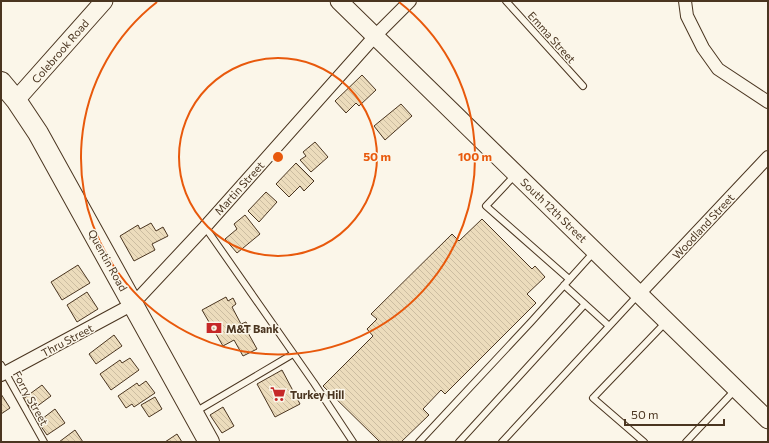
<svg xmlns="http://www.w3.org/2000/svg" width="769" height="443" viewBox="0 0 769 443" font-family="Commissioner,sans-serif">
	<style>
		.building { fill: url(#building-back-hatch); stroke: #4a3520 }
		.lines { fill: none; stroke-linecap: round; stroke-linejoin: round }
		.service-casing { stroke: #4a3520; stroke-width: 8 }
		.minor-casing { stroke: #4a3520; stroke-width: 14 }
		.secondary-casing { stroke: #4a3520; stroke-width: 19 }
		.trunk-casing { stroke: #4a3520; stroke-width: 22 }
		.service { stroke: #fbf6e9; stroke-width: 6 }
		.minor { stroke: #fbf6e9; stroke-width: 12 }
		.secondary { stroke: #fbf6e9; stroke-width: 17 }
		.trunk { stroke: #fbf6e9; stroke-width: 20 }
		.ring { fill: none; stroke: #e8590c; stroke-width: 2 }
		.labels { text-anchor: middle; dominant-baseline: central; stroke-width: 3; stroke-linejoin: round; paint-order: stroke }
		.street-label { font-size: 11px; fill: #4a3520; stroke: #fbf6e9 }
		.poi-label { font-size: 11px; font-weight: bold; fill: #4a3520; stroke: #fbf6e9; text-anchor: start }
		.centre { fill: #e8590c; stroke: #fbf6e9; stroke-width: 2 }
		.ring-label { font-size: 12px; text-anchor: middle; font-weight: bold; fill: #e8590c; stroke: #fbf6e9; stroke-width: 3; stroke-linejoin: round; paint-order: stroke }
	</style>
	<defs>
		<pattern id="building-back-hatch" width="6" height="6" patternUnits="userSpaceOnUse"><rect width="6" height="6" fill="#ecdcbc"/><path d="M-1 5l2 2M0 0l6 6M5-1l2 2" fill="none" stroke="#ccbda1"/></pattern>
	</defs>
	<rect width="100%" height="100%" fill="#fbf6e9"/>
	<path class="building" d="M362 75 376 90 359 106 356 103 346 113 335 101Z
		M401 104 412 116 385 140 374 126Z
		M315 142 328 157 311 172 300 160 306 156 303 152Z
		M296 163 314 181 304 191 300 186 289 197 276 184Z
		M266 192 277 202 259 222 248 211Z
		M245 215 260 234 237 253 225 239 237 229 234 224Z
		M482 219 532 269 535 266 545 277 527 294 536 303 445 394 441 390 423 409 429 415 401 442H380L323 386 373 336 367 329 377 319 371 314 452 234 459 241Z
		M151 223 156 231 163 227 168 236 152 244 155 250 134 261 120 236 138 225 140 229Z
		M78 265 90 283 62 300 51 282Z
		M87 292 98 309 77 322 67 305Z
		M226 297 228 301 233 298 236 304 232 307 241 324 246 322 250 330 247 331 257 349 243 356 234 340 223 346 202 310Z
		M114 335 122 346 96 364 89 354Z
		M130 358 139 370 111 390 100 374 120 360 122 363Z
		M282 370 300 404 275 417 257 384Z
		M146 381 155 393 134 407 132 404 126 408 118 396 137 383 139 386Z
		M42 385 51 396 32 410 23 399Z
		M1 394 10 408 1 414Z
		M155 397 162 409 149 417 141 405Z
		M223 407 234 426 222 433 210 415Z
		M55 409 65 423 47 435 38 422Z
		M75 430 83 442H59Z
		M177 434 182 442H165Z"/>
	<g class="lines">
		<defs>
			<path id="service" d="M506 1 583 86
				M515 175 486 206 569 279
				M205 227 314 383 353 442
				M564 285 609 326
				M1 365 44 442
				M195 412 293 354
				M419 442 531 322 594 252
				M459 442 585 304
				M502 442 638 295
				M644 442 593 398 666 322
				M686 442 735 390"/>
			<path id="minor" d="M685 1 687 16 703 48 718 69 768 102
				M639 294 768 157
				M1 375 133 304 205 227 375 36 410 1"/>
			<path id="secondary" d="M339 1 768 420
				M16 100 104 1"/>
			<path id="trunk" d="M1 82 16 100 38 133 209 442"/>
		</defs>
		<use href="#service" class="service-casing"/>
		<use href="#minor" class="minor-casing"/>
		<use href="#secondary" class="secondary-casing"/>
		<use href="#trunk" class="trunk-casing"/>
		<use href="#service" class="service"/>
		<use href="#minor" class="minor"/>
		<use href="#secondary" class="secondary"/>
		<use href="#trunk" class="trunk"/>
	</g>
	<g class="ring">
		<circle cx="278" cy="157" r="99"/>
		<path d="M399 2A197 197 0 1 1 157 2"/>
	</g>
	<defs>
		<symbol id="bank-bare" viewBox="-9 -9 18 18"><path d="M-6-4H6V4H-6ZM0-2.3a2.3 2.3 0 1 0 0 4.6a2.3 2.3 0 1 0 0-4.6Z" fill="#c62828" stroke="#fbf6e9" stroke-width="2.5" paint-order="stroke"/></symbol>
		<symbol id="supermarket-bare" viewBox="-9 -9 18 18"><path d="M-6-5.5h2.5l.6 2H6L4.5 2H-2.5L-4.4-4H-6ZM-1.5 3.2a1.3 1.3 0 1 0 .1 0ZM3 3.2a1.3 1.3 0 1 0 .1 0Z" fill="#c62828" stroke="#fbf6e9" stroke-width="2.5" paint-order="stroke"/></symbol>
	</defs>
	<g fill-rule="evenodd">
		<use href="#bank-bare" x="203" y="317" width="22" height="22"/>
		<use href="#supermarket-bare" x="267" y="383" width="22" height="22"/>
	</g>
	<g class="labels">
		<g class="street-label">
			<text transform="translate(552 37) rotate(48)">Emma Street</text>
			<text transform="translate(60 51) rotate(-49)">Colebrook Road</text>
			<text transform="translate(239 188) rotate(-48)">Martin Street</text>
			<text transform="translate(554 210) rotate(44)">South 12th Street</text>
			<text transform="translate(703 226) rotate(-47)">Woodland Street</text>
			<text transform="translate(108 260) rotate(61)">Quentin Road</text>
			<text transform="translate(67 340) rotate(-28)">Thru Street</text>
			<text transform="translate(31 398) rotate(61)">Forry Street</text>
		</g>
		<g class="poi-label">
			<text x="226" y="328">M&amp;T Bank</text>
			<text x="290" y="394">Turkey Hill</text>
		</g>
	</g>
	<circle cx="278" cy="157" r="6" class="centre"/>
	<g class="ring-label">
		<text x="377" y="161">50 m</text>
		<text x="475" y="161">100 m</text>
	</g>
	<rect width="769" height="443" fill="none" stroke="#4a3520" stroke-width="4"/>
	<path d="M625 419v6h99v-6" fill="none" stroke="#4a3520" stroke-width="2"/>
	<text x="631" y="419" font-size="12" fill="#4a3520" stroke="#fbf6e9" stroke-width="3" paint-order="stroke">50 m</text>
</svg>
